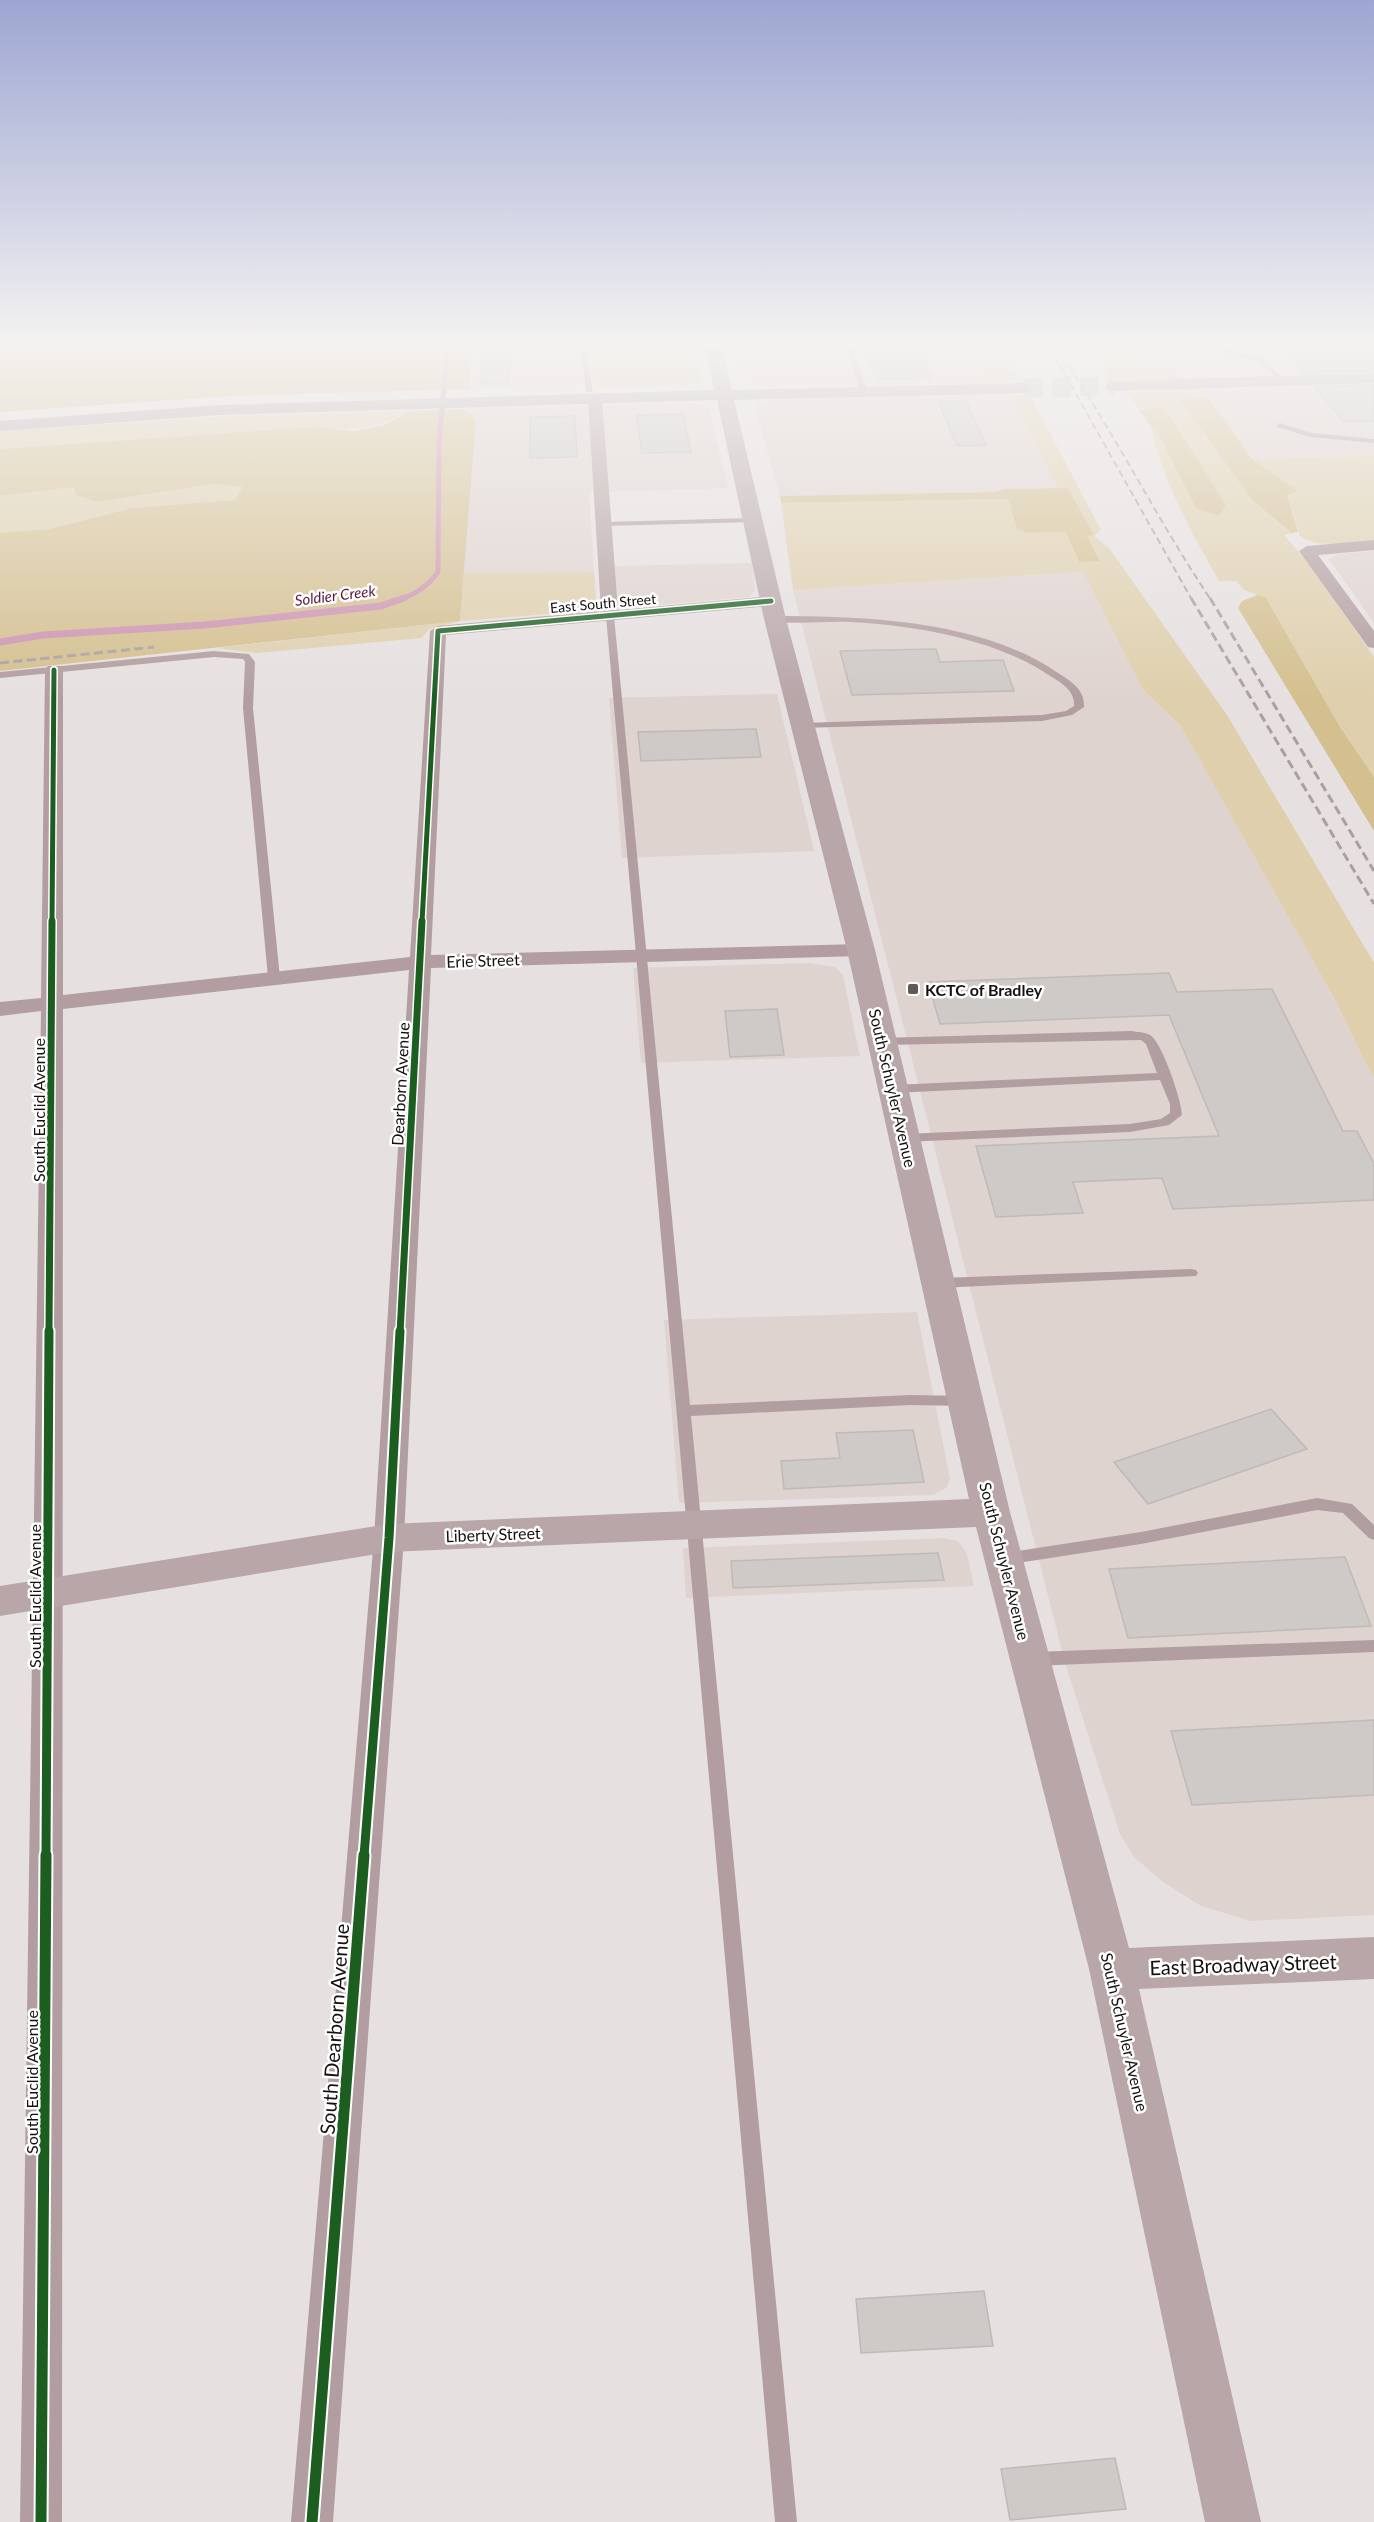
<svg xmlns="http://www.w3.org/2000/svg" width="1374" height="2522" viewBox="0 0 1374 2522" font-family="Lato,sans-serif">
	<style>
		.built { fill: #dfd3cf }
		.green { fill: #dfcfac }
		.forest { fill: #d4bf8e }
		.lines { fill: none; stroke-linecap: round; stroke-linejoin: round }
		.stream-far1 { stroke: #cc92b0; stroke-width: 5 }
		.stream { stroke: #cc92b0; stroke-width: 7 }
		.building { fill: #cdcac8; stroke: #bdbab8; stroke-width: 1.5 }
		.secondary-tunnel { stroke: #c6c2c1; stroke-width: 19; stroke-dasharray: 19 9; stroke-linecap: butt }
		.lane { fill: #b29ea0; fill-rule: evenodd }
		.street { fill: #b29ea0; fill-rule: evenodd }
		.secondary { fill: #b8a6a9; fill-rule: evenodd }
		.rail-far1 { stroke: #aaa0a0; stroke-width: 2; stroke-dasharray: 7 4; stroke-linecap: butt }
		.rail { stroke: #aaa0a0; stroke-width: 3; stroke-dasharray: 9 4.5; stroke-linecap: butt }
		.cycleway-far3-casing { stroke: #fff; stroke-width: 8 }
		.cycleway-far2-casing { stroke: #fff; stroke-width: 10 }
		.cycleway-far1-casing { stroke: #fff; stroke-width: 13 }
		.cycleway-casing { stroke: #fff; stroke-width: 15 }
		.cycleway-far3 { stroke: #1b5e20; stroke-width: 5 }
		.cycleway-far2 { stroke: #1b5e20; stroke-width: 7 }
		.cycleway-far1 { stroke: #1b5e20; stroke-width: 9 }
		.cycleway { stroke: #1b5e20; stroke-width: 11 }
		.poi-dot { fill: #5e5a59; stroke: #fff; stroke-width: 2 }
		.labels { text-anchor: middle; dominant-baseline: central; stroke-width: 5; stroke-linejoin: round; paint-order: stroke }
		.far-street-label { font-size: 14px; fill: #141110; stroke: #fff }
		.far-water-label { font-size: 15px; font-style: italic; fill: #5d1441; stroke: #fff }
		.street-label { font-size: 16px; fill: #141110; stroke: #fff }
		.poi-label { font-size: 16px; font-weight: bold; fill: #141110; stroke: #fff; text-anchor: start }
		.near-street-label { font-size: 20px; fill: #141110; stroke: #fff }
	</style>
	<rect width="100%" height="100%" fill="#e6e1e0"/>
	<path class="built" d="M471 346H577L583 385 573 388 470 389Z
		M735 346H965L988 383 762 386 749 381 743 374Z
		M1134 346H1374V375L1180 379 1166 360 1144 361Z
		M1374 383V456L1252 459 1199 387Z
		M1010 391 1058 488 1004 489 995 492 780 496 756 411 757 405 762 402 781 398Z
		M684 403 699 404 709 409 728 488 589 492 594 572 464 573 476 420 464 409Z
		M1374 551V623L1329 559 1340 554Z
		M752 563 755 590 749 597 619 608 613 566Z
		M1083 572 1143 690 1180 725 1333 996 1374 1079V1915L1251 1921 1201 1906 1163 1882 1134 1857 1120 1834 1065 1663 793 590Z
		M777 694 814 851 622 858 609 698Z
		M810 963 835 967 843 975 860 1056 641 1063 633 968Z
		M917 1312 950 1479 946 1488 933 1495 679 1503 664 1320Z
		M943 1538 958 1541 967 1554 974 1586 686 1598 683 1548Z"/>
	<path class="green" d="M588 346H697L702 379 687 386 593 388Z
		M985 346H994L1021 380 987 382 971 356H992Z
		M1101 346H1134L1144 361 1166 360 1180 379 1108 381Z
		M1199 387 1208 398 1180 400 1252 500 1292 533 1284 535 1308 563 1374 657V777L1340 727 1266 598 1244 590 1236 581H1219C1191 531 1163 483 1151 426L1160 437 1152 407 1139 411 1126 392Z
		M1011 395H1030L1101 530 1094 536 1109 548 1227 715 1374 963V1079L1333 996 1180 725 1143 690 1083 572 793 590 781 503 1008 499 1027 533 1066 532 1079 562 1100 560 1086 535H1094L1068 488H1058Z
		M410 411C373 430 357 431 315 427L0 449V431L229 416Z
		M1374 456V540C1351 541 1320 550 1300 536L1287 495 1298 491 1252 459Z
		M214 484 243 487 235 500 132 508 48 529 0 533V496L74 487 96 502Z
		M594 572 597 610 460 621 429 629 422 638 257 653 217 648 460 621 464 573Z"/>
	<path class="forest" d="M0 346H471L470 389 230 396 0 412Z
		M1208 398 1252 459 1298 491 1287 495 1298 532 1292 533 1252 500 1180 400Z
		M1152 407 1165 409 1226 505 1219 516 1196 508 1160 437 1139 411Z
		M464 409 476 420 460 621 0 671V533L49 529 132 508 235 500 243 487 214 484 96 502 76 495 74 487 0 496V449L315 427 353 431 384 425 410 411Z
		M1068 488 1094 535 1087 536 1100 561 1079 562 1066 532 1027 533 1017 528 1008 499 781 503 780 496 995 492 1004 489Z
		M1258 595 1266 598 1340 727 1374 777V831L1238 608 1242 601Z"/>
	<g class="lines">
		<path class="stream-far1" d="M399 600C417 593 427 587 438 572L439 442 448 346"/>
		<path class="stream" d="M0 642 43 635 205 625 381 606 404 598"/>
	</g>
	<path class="building" d="M510 346 509 384H480L482 347Z
		M916 346 931 378 877 379 865 347Z
		M1279 346H1374V371L1303 373Z
		M1374 385V421H1343L1314 387Z
		M938 401H966L986 445 957 446Z
		M683 414 691 452 642 453 636 415Z
		M575 416 577 457 530 458V417Z
		M936 649 940 662 1003 660 1014 691 852 695 840 651Z
		M756 729 761 757 641 761 638 732Z
		M1169 973 1177 992 1272 989 1343 1131H1357L1374 1164V1200L1173 1209 1162 1178 1073 1182 1083 1213 996 1217 976 1146 1219 1136 1169 1015 940 1024 928 982Z
		M777 1009 784 1055 730 1057 725 1011Z
		M1271 1409 1307 1449 1148 1504 1114 1462Z
		M913 1430 924 1482 784 1489 781 1461 840 1458 836 1433Z
		M938 1553 944 1580 733 1588 731 1561Z
		M1345 1557 1371 1626 1128 1638 1109 1569Z
		M1374 1720V1795L1192 1805 1171 1731Z
		M984 2291 993 2346 861 2353 856 2299Z
		M1115 2458 1126 2509 1010 2520 1001 2469Z"/>
	<g class="lines">
		<path class="secondary-tunnel" d="M1024 388 1114 386"/>
		<path class="lane" d="M580 346H586L593 393 586 391Z
			M846 346H852L868 394 861 392Z
			M1221 346H1227L1232 352 1262 358 1286 381 1280 382 1258 361 1228 355Z
			M1280 423 1311 433 1374 439V443L1310 437 1277 427 1276 425Z
			M752 518 756 520 755 522 604 526 600 524 604 522Z
			M610 613 614 616 690 1405 910 1395 965 1396 970 1397 972 1401 970 1405 965 1406 910 1405 691 1416 797 2522H775L606 616Z
			M775 616C864 616 982 620 1058 673 1071 681 1085 690 1084 707L1072 715 1042 721 800 728 798 726 803 723 1042 715 1066 711 1074 706C1075 691 1062 683 1050 676 996 639 914 625 849 622 824 621 796 625 772 621L771 619Z
			M214 651 249 654 255 662 253 708 280 978 274 981 268 978 243 708 245 662 243 659 214 657 0 678V672Z
			M1131 1031C1137 1032 1145 1032 1150 1035 1162 1042 1182 1101 1182 1115L1169 1125 1130 1132 904 1142 898 1138 904 1134 1130 1124 1161 1119 1170 1113V1104L1160 1080 893 1093 887 1089 893 1085 1157 1073 1146 1044 1141 1040 882 1045 876 1041 878 1038Z
			M1191 1269 1196 1270 1198 1273 1196 1276 939 1288 932 1283 939 1278Z
			M1317 1498 1352 1504 1374 1525V1540L1369 1538 1343 1513 1317 1510 1141 1544 1005 1565 999 1563 997 1559 999 1555 1005 1553 1141 1532Z
			M1374 1640V1652L1032 1666 1026 1664 1024 1659 1026 1654 1032 1652Z"/>
		<path class="street" d="M595 395 602 399 618 610 771 596 779 601 771 606 446 635 431 955 861 944 868 946 872 950 868 954 861 956 431 968 404 1538 333 2522H291L374 1538 409 970 63 1009 62 2522H20L41 1011 0 1016V1002L41 998 45 670 48 666H60L63 670V995L410 957 430 631 438 626 601 611 588 399Z
			M1374 540V550L1318 555 1374 631V648L1368 647 1299 551 1307 546Z"/>
		<path class="secondary" d="M705 346H721L732 390 1024 383 1030 384 1033 388 1030 392 1024 393 734 400 786 619 875 950 1010 1512 1129 1948 1374 1937V1979L1139 1989 1261 2522H1205L1089 1969 976 1527 389 1552 0 1616V1586L389 1524 969 1499 847 950 764 619 717 400 220 415 0 431V421L220 405 714 390Z
			M1374 373V383L1114 391 1108 390 1105 386 1108 382 1114 381Z"/>
		<path class="rail-far1" d="M1049 346 1192 600
			M1069 366C1119 442 1160 524 1211 600"/>
		<path class="rail" d="M1191 598 1374 904
			M1210 598 1374 871
			M0 663 154 647"/>
		<defs>
			<path id="cycleway-far3" d="M52 922 54 670
				M422 922 438 631 771 601"/>
			<path id="cycleway-far2" d="M49 1333 52 921
				M400 1333 422 921"/>
			<path id="cycleway-far1" d="M46 1856 49 1331
				M364 1856 389 1538 400 1331"/>
			<path id="cycleway" d="M41 2522 46 1855
				M312 2522 364 1855"/>
		</defs>
		<use href="#cycleway-far3" class="cycleway-far3-casing"/>
		<use href="#cycleway-far2" class="cycleway-far2-casing"/>
		<use href="#cycleway-far1" class="cycleway-far1-casing"/>
		<use href="#cycleway" class="cycleway-casing"/>
		<use href="#cycleway-far3" class="cycleway-far3"/>
		<use href="#cycleway-far2" class="cycleway-far2"/>
		<use href="#cycleway-far1" class="cycleway-far1"/>
		<use href="#cycleway" class="cycleway"/>
	</g>
	<linearGradient id="sky" x2="0" y2="1"><stop stop-color="#9da6d2"/><stop offset="0.49" stop-color="#f4f2f1"/><stop offset="1" stop-color="#f4f2f1" stop-opacity="0"/></linearGradient>
	<rect width="1374" height="699" fill="url(#sky)"/>
	<rect class="poi-dot" x="907" y="983" width="12" height="12" rx="3"/>
	<g class="labels">
		<g class="far-street-label">
			<text transform="translate(603 603) rotate(-5)">East South Street</text>
		</g>
		<g class="far-water-label">
			<text transform="translate(335 595) rotate(-7)">Soldier Creek</text>
		</g>
		<g class="street-label">
			<text transform="translate(483 960) rotate(-2)">Erie Street</text>
			<text transform="translate(400 1084) rotate(-87)">Dearborn Avenue</text>
			<text transform="translate(893 1088) rotate(77)">South Schuyler Avenue</text>
			<text transform="translate(38 1110) rotate(-90)">South Euclid Avenue</text>
			<text transform="translate(493 1534) rotate(-2)">Liberty Street</text>
			<text transform="translate(1005 1561) rotate(76)">South Schuyler Avenue</text>
			<text transform="translate(34 1596) rotate(-90)">South Euclid Avenue</text>
			<text transform="translate(1125 2032) rotate(77)">South Schuyler Avenue</text>
			<text transform="translate(31 2082) rotate(-90)">South Euclid Avenue</text>
		</g>
		<g class="poi-label">
			<text x="925" y="989">KCTC of Bradley</text>
		</g>
		<g class="near-street-label">
			<text transform="translate(1243 1964) rotate(-2)">East Broadway Street</text>
			<text transform="translate(334 2029) rotate(-86)">South Dearborn Avenue</text>
		</g>
	</g>
</svg>
